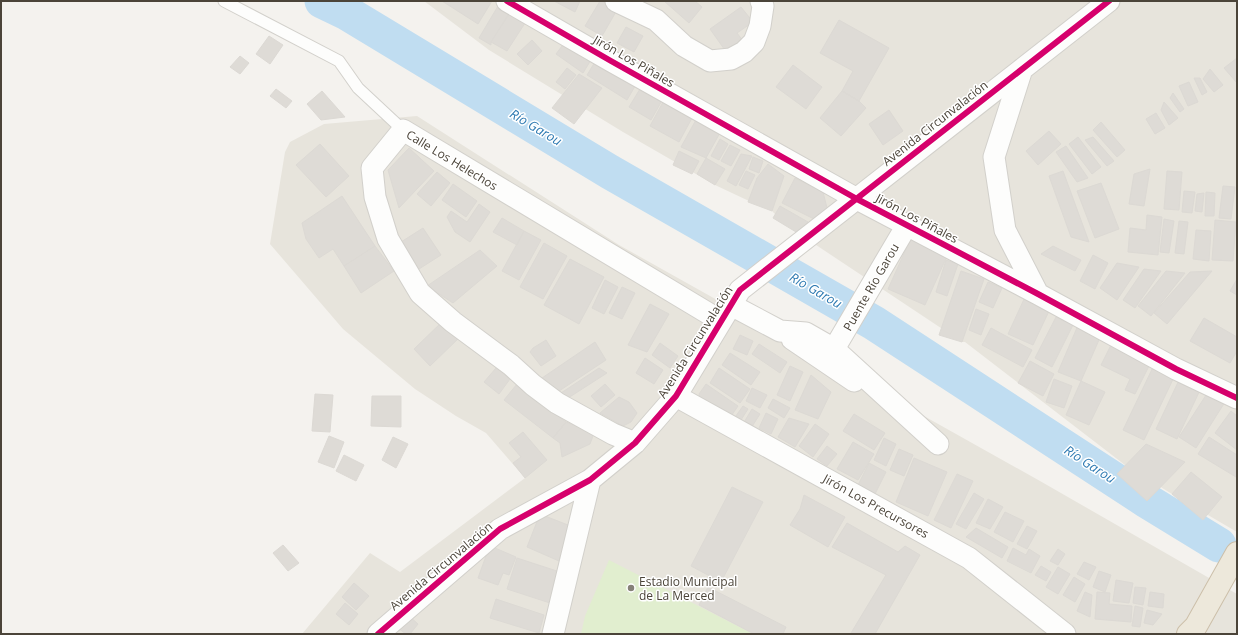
<svg xmlns="http://www.w3.org/2000/svg" width="1238" height="635" viewBox="0 0 1238 635" font-family="'Open Sans',sans-serif">
	<style>
		.residential { fill: #e7e4dc }
		.green { fill: #e1eecf }
		.lines { fill: none; stroke-linecap: round; stroke-linejoin: round }
		.river { stroke: #c0ddf1; stroke-width: 35 }
		.building { fill: #dedbd6; stroke: #dcd9d4 }
		.lane-casing { stroke: #d2d0cb; stroke-width: 13 }
		.street-casing { stroke: #d2d0cb; stroke-width: 23 }
		.highway-casing { stroke: #ccbfa9; stroke-width: 24 }
		.lane { stroke: #fdfdfc; stroke-width: 11 }
		.street { stroke: #fdfdfc; stroke-width: 21 }
		.highway { stroke: #ede8db; stroke-width: 22 }
		.cycleway-casing { stroke: #fff; stroke-width: 8 }
		.cycleway { stroke: #d6006c; stroke-width: 6 }
		.poi-dot { fill: #868178; stroke: #fff; stroke-width: 1.5 }
		.labels { text-anchor: middle; dominant-baseline: central; stroke-width: 3; stroke-linejoin: round; paint-order: stroke }
		.street-label { font-size: 12px; fill: #4b4439; stroke: #fff }
		.poi-label { font-size: 12px; fill: #4b4439; stroke: #fff; text-anchor: start }
		.water-label { font-size: 13px; font-style: italic; fill: #2e7ab2; stroke: #fff }
	</style>
	<rect width="100%" height="100%" fill="#f4f2ee"/>
	<path class="residential" d="M424 1H1237V532L1172 494 1125 465 965 342H962L801 235 784 223 772 211 749 201 715 185 623 132 489 50Z
		M417 116 619 245 1040 481 1237 594V634H302L370 553 400 572 525 478 486 433 456 416 415 389 343 329 270 244 285 152 290 142 324 124Z"/>
	<path class="green" d="M609 560 753 634H581L585 616Z"/>
	<g class="lines">
		<path class="river" d="M322 1 347 13 610 172 874 323 1147 501 1219 545"/>
	</g>
	<path class="building" d="M442 1H492L478 24Z
		M554 1H580L575 12Z
		M600 1H602L617 10 602 36 585 26Z
		M664 1H695L702 7 689 23Z
		M498 6 510 13 491 42V45L479 38Z
		M741 7 753 22 737 33 743 41 727 53 710 29Z
		M511 10 527 20 507 51 491 42Z
		M839 20 889 48 859 101 842 91 853 71 820 53Z
		M626 27 643 36 634 52 617 43Z
		M269 36 283 45 270 64 256 54Z
		M568 38 594 55 583 73 556 54Z
		M532 40 542 51 528 65 517 54Z
		M240 56 249 63 240 74 230 67Z
		M598 57 638 81 627 100 587 75Z
		M1237 58V83L1224 68Z
		M793 65 822 87 806 109 776 87Z
		M567 68 576 75 565 89 556 82Z
		M1210 69 1223 85 1214 92 1203 79Z
		M579 74 602 88 574 124 552 108Z
		M1194 78H1200L1207 92 1202 95Z
		M1189 82 1198 102 1188 106 1179 86Z
		M643 84 664 97 651 120 629 107Z
		M276 89 292 101 286 108 270 96Z
		M322 91 345 117 321 120 307 104Z
		M842 91 859 101 866 108 841 136 820 118Z
		M1173 93 1184 109 1180 112 1170 98Z
		M663 102 692 118 679 142 650 126Z
		M1164 102 1178 118 1169 125 1161 110Z
		M889 110 903 131 883 145 869 124Z
		M1156 113 1165 128 1155 134 1146 119Z
		M697 118 721 131 706 158 681 147Z
		M1101 122 1125 150 1117 157 1093 130Z
		M1049 131 1061 144 1038 165 1026 151Z
		M1078 137 1101 167 1092 174 1069 144Z
		M1093 137 1114 161 1107 166 1085 140Z
		M720 139 728 144 719 160 711 156Z
		M320 144 349 176 326 197 296 165Z
		M730 145 740 150 731 166 721 161Z
		M1066 146 1088 178 1077 182 1056 152Z
		M409 148 434 171 399 208 388 170Z
		M679 151 699 161 692 174 673 165Z
		M741 154 752 156 736 186 727 181Z
		M753 157 763 161 759 173 749 169Z
		M706 158 725 169 715 185 697 174Z
		M768 164 784 176 772 211 748 202 757 178Z
		M1150 169 1144 206 1129 204 1134 174Z
		M746 171 755 175 748 189 739 185Z
		M1063 171 1089 242 1071 237 1049 176Z
		M1167 171 1182 172 1179 210 1164 209Z
		M437 172 450 183 431 206 417 194Z
		M795 178 823 192 827 208 816 220 782 203Z
		M1101 183 1119 229 1095 238 1077 191Z
		M453 184 477 201 466 217 442 200Z
		M1223 186 1235 187 1231 219 1219 218Z
		M1184 191 1195 192 1192 213 1182 212Z
		M1206 192 1215 193 1214 216H1205Z
		M1204 193 1202 212 1195 211 1197 194Z
		M342 196 375 246 344 266 333 249 319 258 306 239 302 223Z
		M479 204 490 212 470 242 455 232 447 217 451 211 467 222Z
		M780 206 808 222 801 235 773 218Z
		M1147 215 1162 217 1158 255 1128 252 1130 228 1146 230Z
		M502 218 524 231 517 245 493 232Z
		M1164 219 1174 221 1169 253 1160 252Z
		M1215 220 1236 222 1233 261 1212 260Z
		M1179 221 1188 222 1184 254 1175 253Z
		M423 228 441 255 419 269 401 242Z
		M1196 230 1211 231 1209 261 1193 259Z
		M524 231 541 240 519 280 502 271Z
		M911 238 948 254 925 305 888 289Z
		M544 243 567 256 543 299 520 287Z
		M375 246 394 271 361 293 344 266Z
		M1053 246 1081 260 1075 271 1041 254Z
		M480 250 497 266 453 303 427 286Z
		M1093 255 1108 263 1095 289 1080 281Z
		M570 259 604 277 579 324 544 305Z
		M946 260 958 264 947 296 936 292Z
		M1117 263 1139 267 1117 300 1100 288Z
		M1144 269 1161 271 1135 308 1123 300Z
		M961 271 984 279 962 342 939 335Z
		M1166 271 1185 273 1151 316 1138 306Z
		M1212 271 1167 324 1154 313 1190 272Z
		M1237 279V295L1230 291Z
		M605 280 618 287 604 314 592 308Z
		M988 282 1002 288 993 308 979 302Z
		M622 287 635 293 622 319 609 313Z
		M1025 297 1050 309 1033 345 1008 334Z
		M650 304 669 314 647 352 628 345Z
		M976 309 989 314 981 335 969 330Z
		M1056 317 1073 325 1052 367 1035 358Z
		M1204 318 1237 337V351L1230 363 1190 341Z
		M444 320 460 337 430 366 414 349Z
		M1079 323 1102 333 1081 381 1058 372Z
		M991 328 1032 350 1023 367 982 345Z
		M740 335 753 341 747 355 733 349Z
		M1114 339 1153 358 1135 394 1125 390 1130 379 1101 365Z
		M546 340 556 356 541 366 530 352 533 348Z
		M595 342 606 360 553 395 542 378Z
		M660 343 678 356 670 368 652 355Z
		M759 344 787 362 780 373 752 354Z
		M730 353 760 372 751 385 722 365Z
		M645 358 663 370 654 384 636 373Z
		M1030 361 1054 374 1043 396 1018 383Z
		M1155 363 1176 373 1144 440 1123 430Z
		M790 366 803 372 790 401 777 395Z
		M496 368 510 379 499 394 484 382Z
		M599 368 607 373 565 400 561 393Z
		M719 368 750 389 740 403 710 383Z
		M811 375 831 392 818 419 795 410Z
		M1180 378 1201 388 1177 439 1156 429Z
		M1054 379 1072 386 1064 408 1046 402Z
		M1081 381 1105 392 1089 425 1066 415Z
		M517 384 566 422 553 438 504 400Z
		M605 384 615 395 601 407 591 396Z
		M706 384 738 406 727 422 703 407 699 394Z
		M752 388 767 395 760 408 746 401Z
		M1208 392 1225 402 1196 448 1179 437Z
		M315 394 333 395 330 432 312 431Z
		M372 396H401V427L371 426Z
		M619 397 629 402 637 413 631 422 623 426 600 413Z
		M773 399 790 408 784 418 768 408Z
		M743 406 748 409 739 423 733 420Z
		M752 409 760 414 751 428 743 424Z
		M1231 411 1237 416V450L1215 433Z
		M766 413 778 419 771 434 759 428Z
		M854 414 885 433 874 450 843 431Z
		M789 418 809 424 795 447 778 437Z
		M566 422 594 433 590 444 562 457 560 443 553 438Z
		M815 424 829 434 813 457 799 446Z
		M523 432 547 460 525 478 513 463 521 457 509 443Z
		M329 436 344 442 334 468 318 462Z
		M393 437 408 444 396 468 382 460Z
		M1209 437 1237 455 1236 477 1198 454Z
		M884 438 896 444 886 466 874 460Z
		M853 442 874 454 858 480 837 469Z
		M1146 444 1185 462 1147 501 1117 474Z
		M827 446 837 454 827 466 817 459Z
		M899 449 913 455 904 476 890 470Z
		M344 455 364 465 356 481 336 471Z
		M914 458 947 472 928 516 896 502Z
		M869 463 886 472 874 496 857 487Z
		M1191 472 1222 497 1203 520 1172 494Z
		M957 474 973 481 951 528 934 520Z
		M732 487 763 502 721 582 691 566Z
		M974 493 984 499 966 529 956 524Z
		M804 495 845 517 828 547 790 525 800 509Z
		M988 499 1003 507 990 529 976 523Z
		M1005 512 1024 521 1013 542 994 532Z
		M540 514 573 527 559 561 527 547Z
		M847 523 898 552 905 546 920 555 875 634 851 633 886 575 832 547Z
		M1027 526 1037 531 1027 549 1017 544Z
		M976 528 1008 547 1002 558 966 537Z
		M283 545 299 563 288 571 273 553Z
		M495 548 516 557 509 575 503 573 498 585 478 578 486 556Z
		M1013 548 1026 555 1029 549 1040 556 1031 573 1007 561Z
		M1058 549 1065 554 1058 565 1050 561Z
		M517 558 563 573 553 604 507 589Z
		M1084 562 1096 567 1089 580 1077 574Z
		M1041 566 1051 572 1046 581 1035 575Z
		M1058 567 1070 574 1058 594 1046 587Z
		M1099 571 1111 575 1105 592 1093 587Z
		M1074 577 1085 584 1075 602 1063 595Z
		M1116 580 1133 583 1129 603 1113 601Z
		M354 583 369 596 356 610 342 597Z
		M708 587 786 627 783 634H754L699 605Z
		M1135 587 1146 588 1143 605 1133 603Z
		M1085 592 1092 595 1090 617 1077 611Z
		M1097 592 1110 593 1109 604 1132 606 1131 622 1095 619Z
		M1150 592 1164 594 1163 608 1148 606Z
		M496 599 544 615 539 633 490 618Z
		M345 603 358 614 349 625 336 614Z
		M1135 606 1143 608 1140 627 1132 626Z
		M1147 610 1162 614 1153 625 1144 623Z
		M408 615 418 624 410 634H406L398 628Z"/>
	<g class="lines">
		<defs>
			<path id="lane" d="M224 1 339 61 358 88 403 130"/>
			<path id="street" d="M507 1 611 61 857 199 1038 294 1176 369 1237 398
				M616 1 656 20 684 46 710 61 731 59 744 52 754 42 760 26 763 6 761 1
				M1022 69 994 157 1005 230 1038 294
				M731 305 780 331 806 333 834 349 938 444
				M792 339 854 381
				M834 349 907 225
				M676 396 969 558 1065 634
				M635 443 613 434 557 403 533 385 511 365 453 322 420 293 388 239 375 197 372 168 403 130 721 321
				M378 634 500 529 590 480 635 443 676 396 740 290 1109 1
				M553 634 590 480"/>
			<path id="highway" d="M1188 634 1196 626 1237 553"/>
		</defs>
		<use href="#lane" class="lane-casing"/>
		<use href="#street" class="street-casing"/>
		<use href="#highway" class="highway-casing"/>
		<use href="#lane" class="lane"/>
		<use href="#street" class="street"/>
		<use href="#highway" class="highway"/>
		<defs>
			<path id="cycleway" d="M507 1 611 61 857 199 1038 294 1176 369 1237 398
				M378 634 500 529 590 480 635 443 676 396 740 290 1109 1"/>
		</defs>
		<use href="#cycleway" class="cycleway-casing"/>
		<use href="#cycleway" class="cycleway"/>
	</g>
	<circle class="poi-dot" cx="631" cy="588" r="4"/>
	<g class="labels">
		<g class="street-label">
			<text transform="translate(634 61) rotate(30)">Jirón Los Piñales</text>
			<text transform="translate(935 123) rotate(-38)">Avenida Circunvalación</text>
			<text transform="translate(452 160) rotate(31)">Calle Los Helechos</text>
			<text transform="translate(917 218) rotate(28)">Jirón Los Piñales</text>
			<text transform="translate(871 287) rotate(-60)">Puente Río Garou</text>
			<text transform="translate(695 342) rotate(-58)">Avenida Circunvalación</text>
			<text transform="translate(876 506) rotate(29)">Jirón Los Precursores</text>
			<text transform="translate(441 566) rotate(-40)">Avenida Circunvalación</text>
		</g>
		<g class="poi-label">
			<text x="639" y="581">Estadio Municipal<tspan x="639" dy="14">de La Merced</tspan></text>
		</g>
		<g class="water-label">
			<text transform="translate(536 127) rotate(31)">Río Garou</text>
			<text transform="translate(816 290) rotate(30)">Río Garou</text>
			<text transform="translate(1090 464) rotate(33)">Río Garou</text>
		</g>
	</g>
	<rect width="1238" height="635" fill="none" stroke="#4b4439" stroke-width="4"/>
</svg>
